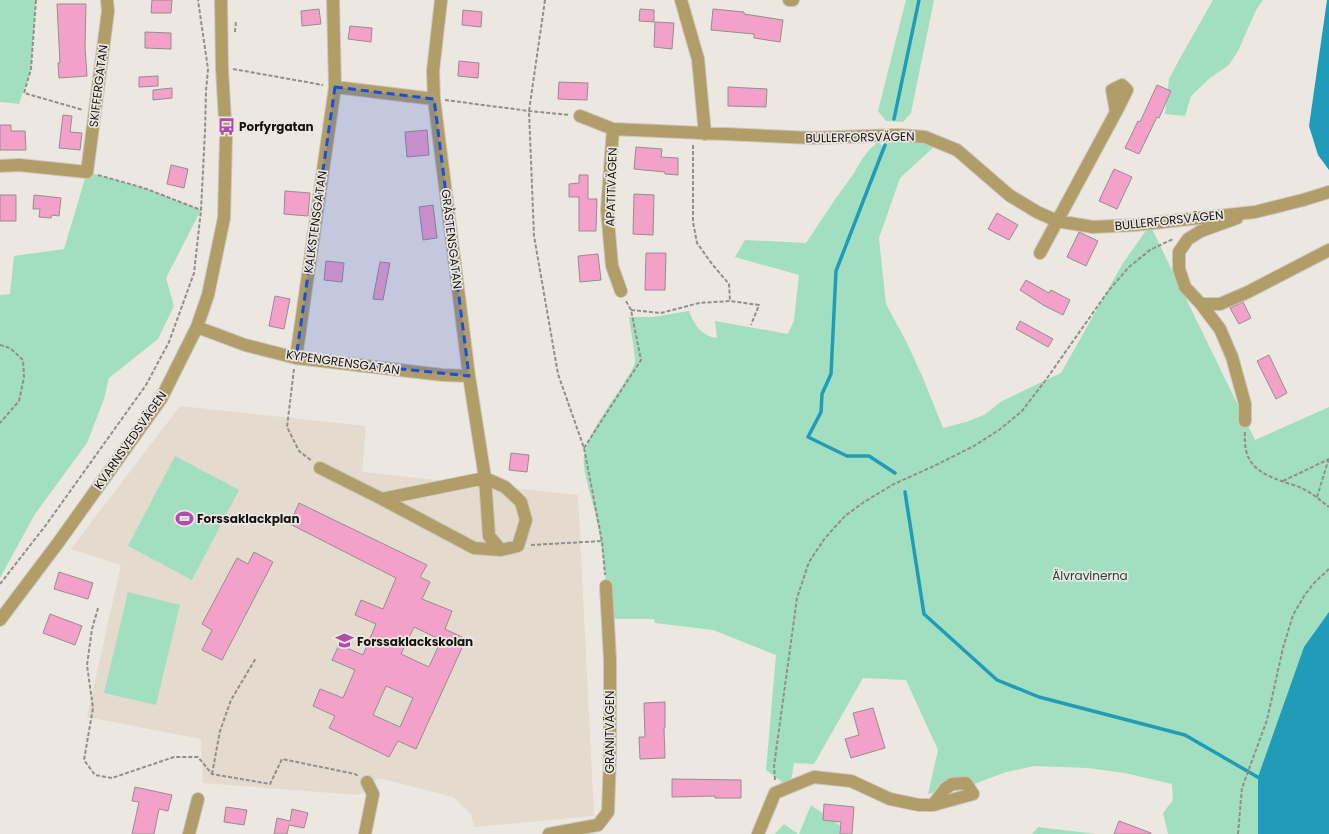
<svg xmlns="http://www.w3.org/2000/svg" width="1329" height="834" viewBox="0 0 1329 834" font-family="Poppins,sans-serif">
	<style>
		.built { fill: #e4dacd }
		.green { fill: #a2dfc1 }
		.water { fill: #209cb8 }
		.lines { fill: none; stroke-linecap: round; stroke-linejoin: round }
		.stream { stroke: #209cb8; stroke-width: 3.5 }
		.building { fill: #f3a1c9; stroke: #958d91; fill-rule: evenodd }
		.minor-casing { stroke: #cac5c0; stroke-width: 14 }
		.path { stroke: #928e8a; stroke-width: 2; stroke-dasharray: 4 2; stroke-linecap: butt }
		.minor { stroke: #b09d67; stroke-width: 12 }
		.marked { fill: #1d4ed8; fill-opacity: 0.2; stroke: #1d4ed8; stroke-width: 3; stroke-dasharray: 8 5; stroke-linejoin: round }
		.labels { text-anchor: middle; dominant-baseline: central; stroke-width: 3.5; stroke-linejoin: round; paint-order: stroke }
		.street-label { font-size: 12px; fill: #151311; stroke: #ede7e1 }
		.poi-label { font-size: 12px; font-weight: bold; fill: #151311; stroke: #ede7e1; text-anchor: start }
		.park-label { font-size: 12px; fill: #1f4736; stroke: #ede7e1 }
	</style>
	<rect width="100%" height="100%" fill="#ede7e1"/>
	<path class="built" d="M180 406 366 426 362 472 578 495 594 816 474 827 471 814 453 797 378 778 359 795 203 783 201 739 87 717 121 565 71 549Z"/>
	<path class="green" d="M0 0H36L31 69 19 104 0 102Z
		M906 0H934L911 113 903 122 886 121 878 111Z
		M1213 0H1263L1256 10 1239 49 1229 65 1210 78 1191 96 1185 116 1165 114 1169 79 1179 60Z
		M891 138 936 145 900 178 879 238 886 304 907 343 923 378 943 428 966 422 984 415 1002 401 1061 373 1123 263 1150 225 1255 440 1329 407V646L1258 822V834H1168L1163 813 1173 800 1172 784 1125 773 1087 768 1035 766 1006 772 964 788 928 794 938 750 906 680 863 678 814 764 794 763 790 788 766 770 776 655 713 630 655 623 654 619H609C607 583 603 548 595 513 592 498 582 471 584 456 588 432 612 403 625 381 628 376 633 369 635 363 636 358 630 325 629 317H653L689 311C694 324 701 336 717 338L715 321 788 334 794 320 799 275 735 257 745 240 806 243 836 198 854 173 862 159 870 149 878 142 882 145 883 150Z
		M87 172 144 188 201 210 166 278 174 306 158 339 109 378 104 399 87 443 35 514 0 578V295L10 294 14 256 64 249Z
		M175 456 239 490 192 580 128 546Z
		M128 592 180 605 156 705 104 693Z
		M811 805 852 834H799Z
		M784 824 798 834H775Z
		M1038 827 1096 834H1032Z"/>
	<path class="water" d="M1327 0H1329V170L1318 155 1309 126Z
		M1329 612V834H1258V777L1304 647Z"/>
	<g class="lines">
		<path class="stream" d="M894 119 919 0
			M885 145 836 271 831 374 822 394 821 412 808 437 847 456H869L895 473
			M905 492 924 614 997 680 1039 697 1185 735 1261 779"/>
	</g>
	<path class="building" d="M152 0H172L171 13H151Z
		M57 4H86L85 47 87 76 59 78 58 63H60Z
		M319 9 321 24 302 26 301 11Z
		M640 9 654 10V22L639 21Z
		M713 9 744 12V14L783 20 780 42 754 38V34L711 30Z
		M463 10 482 12 481 27 462 25Z
		M655 22 674 23 672 49 654 47Z
		M350 26 372 28 371 42 348 39Z
		M145 32 171 33V49L145 48Z
		M459 61 479 63 478 78 458 76Z
		M158 76V86L139 87V77Z
		M559 82 588 83 587 100 558 99Z
		M1157 85 1171 91 1159 118 1157 117 1139 154 1125 148 1138 121 1140 122Z
		M728 87 767 89 766 107 728 106Z
		M172 88V98L153 100V90Z
		M63 115 72 116 70 132 82 133 80 150 59 148Z
		M0 125H11V131H25L26 150H0Z
		M427 130 429 155 407 157 405 132Z
		M636 147 662 149 661 157 678 158V175L665 174V172L634 169Z
		M171 165 188 169 184 188 167 184Z
		M1114 169 1132 177 1117 209 1099 201Z
		M579 175H588V199H597L596 231H579V197H569V184L579 183Z
		M285 191 310 193 308 216 284 214Z
		M634 194 654 195 653 235 633 234Z
		M0 195H16V221H0Z
		M34 195 61 198 59 216 52 215 51 218 39 217 40 209H33Z
		M433 205 437 238 423 240 419 207Z
		M997 213 1018 225 1009 240 988 229Z
		M1079 232 1098 241 1086 266 1067 257Z
		M646 253H666L665 290H645Z
		M598 254 601 280 580 282 578 256Z
		M326 261 344 263 342 282 324 280Z
		M380 262 390 263 383 300 373 299Z
		M1026 280 1049 293 1051 290 1070 300 1063 315 1043 305 1020 290Z
		M275 296 290 299 284 329 269 326Z
		M1243 302 1251 318 1239 324 1230 308Z
		M1020 321 1053 339 1048 347 1016 329Z
		M1269 355 1287 393 1276 399 1257 361Z
		M511 453 529 455 527 472 509 470Z
		M299 503 427 565 420 577 430 582 422 599 452 611 445 629 466 639 416 749 398 741 389 757 329 728 335 716 313 706 320 689 343 698 355 670 332 660 339 645 363 655 376 624 355 615 361 600 383 609 396 578 290 524ZM414 627 441 640 429 667 401 654ZM386 686 413 698 400 727 373 715Z
		M254 552 273 562 222 660 202 650 212 630 202 624 237 558 248 564Z
		M59 572 93 583 88 599 54 589Z
		M50 614 82 626 75 645 43 633Z
		M665 702V728H664L665 758 640 759 639 737H645L644 703Z
		M873 708 885 748 851 758 845 739 859 735 853 713Z
		M672 779 741 780V798H715V796L672 797Z
		M135 787 172 795 168 811 159 809 154 834H132L139 802 132 801Z
		M824 804 854 807 852 834H840L841 822 823 820Z
		M226 807 247 810 244 825 224 822Z
		M292 809 308 813 304 828 289 825 287 834H274L277 818 290 821Z
		M1119 821 1151 833V834H1114Z"/>
	<g class="lines">
		<defs>
			<path id="minor" d="M441 0 433 71 434 99 469 376 485 478 489 536 501 550 518 546 526 520 521 502 505 487 485 478
				M681 0 698 59 705 134
				M789 0H793
				M335 87 434 99
				M580 116 613 129 812 138 897 135 925 137 957 150 1009 195 1037 212 1057 221 1093 227 1135 225 1255 212 1303 200 1329 192
				M613 129 607 210 612 266 621 291
				M0 166 19 165 87 172 108 11 107 0
				M1237 218 1201 231 1188 239 1179 252V269L1185 287 1201 304 1220 329 1232 357 1245 404V421
				M1040 253 1116 112 1127 90 1122 85 1112 90 1116 112
				M1201 304H1220L1246 293 1329 250
				M197 327 245 345 296 358 443 375 469 376
				M296 358 335 87 333 0
				M320 468 382 499 474 548 501 550
				M382 499 485 478
				M0 620 58 543 161 399 197 327 208 295 224 218 226 137 222 69 221 0
				M189 834 198 799
				M365 834 373 794 367 782
				M549 834 598 825 608 812 610 755V660L606 586
				M758 834 775 793 814 777 851 781 890 799 919 805H933L973 794 966 783 952 784 945 789 933 805"/>
		</defs>
		<use href="#minor" class="minor-casing"/>
		<path class="path" d="M36 0 31 69 24 93 83 110
			M545 0 529 111 534 236 558 374 584 448 602 541 605 575
			M235 32 236 21
			M233 69 323 85
			M445 100 529 111 570 115
			M693 145V222L697 243 712 264 729 284 730 301
			M98 175 144 188 201 210
			M631 310 661 313 699 303 730 301 759 305 751 325
			M0 345 10 348 23 360 24 377 19 401 0 423
			M294 369 287 427 299 451 312 461
			M1245 432C1243 463 1256 472 1284 482 1289 484 1296 485 1301 488 1311 492 1320 500 1329 507
			M584 448 641 360 631 310 626 301
			M1283 481 1329 459
			M1317 497 1329 458
			M531 545 602 541
			M0 584 46 525 146 385 169 342 194 273 201 210 205 131 206 91 208 69 198 0
			M98 608 92 629 87 665 93 708 84 760 95 775 112 778 174 757H198L212 774 270 784 282 759 355 774 358 776
			M212 774 220 731 231 700 256 658
			M775 780 774 766 797 598 809 562 825 538 845 516 864 502 894 484 934 466 974 446 999 430 1022 411 1045 381 1109 290 1129 267 1150 250 1173 239
			M1238 834 1242 788 1267 720 1283 648 1293 615 1304 596 1314 583 1329 569"/>
		<use href="#minor" class="minor"/>
	</g>
	<path class="marked" d="M335 87 434 99 469 376 296 358Z"/>
	<defs>
		<symbol id="bus-bare" viewBox="-9 -9 18 18"><path d="M-5-6H5V4H4V6H2V4H-2V6H-4V4H-5ZM-3.5-4V0h7V-4ZM-3.5 1.2v1.5H-2V1.2ZM2 1.2v1.5H3.5V1.2Z" fill="#b34bae" stroke="#ede7e1" stroke-width="2.5" paint-order="stroke"/></symbol>
		<symbol id="stadium-bare" viewBox="-9 -9 18 18"><path d="M0-5a6.5 5 0 1 0 0 10a6.5 5 0 1 0 0-10ZM-3.5-1.8h7v3.6h-7Z" fill="#b34bae" stroke="#ede7e1" stroke-width="2.5" paint-order="stroke"/></symbol>
		<symbol id="school-bare" viewBox="-9 -9 18 18"><path d="M0-5L7-2L0 1L-7-2ZM-4 1L0 2.5L4 1V4Q0 6-4 4Z" fill="#b34bae" stroke="#ede7e1" stroke-width="2.5" paint-order="stroke"/></symbol>
	</defs>
	<g fill-rule="evenodd">
		<use href="#bus-bare" x="214" y="114" width="25" height="25"/>
		<use href="#stadium-bare" x="172" y="506" width="25" height="25"/>
		<use href="#school-bare" x="332" y="628" width="25" height="25"/>
	</g>
	<g class="labels">
		<g class="street-label">
			<text transform="translate(98 86) rotate(-83)">SKIFFERGATAN</text>
			<text transform="translate(860 137) rotate(-1)">BULLERFORSVÄGEN</text>
			<text transform="translate(611 187) rotate(-88)">APATITVÄGEN</text>
			<text transform="translate(1169 220) rotate(-6)">BULLERFORSVÄGEN</text>
			<text transform="translate(315 222) rotate(-82)">KALKSTENSGATAN</text>
			<text transform="translate(452 239) rotate(83)">GRÅSTENSGATAN</text>
			<text transform="translate(343 362) rotate(8)">KYPENGRENSGATAN</text>
			<text transform="translate(130 440) rotate(-55)">KVARNSVEDSVÄGEN</text>
			<text transform="translate(609 732) rotate(-90)">GRANITVÄGEN</text>
		</g>
		<g class="poi-label">
			<text x="239" y="126">Porfyrgatan</text>
			<text x="197" y="518">Forssaklackplan</text>
			<text x="357" y="641">Forssaklackskolan</text>
		</g>
		<g class="park-label">
			<text x="1090" y="575">Älvravinerna</text>
		</g>
	</g>
</svg>
